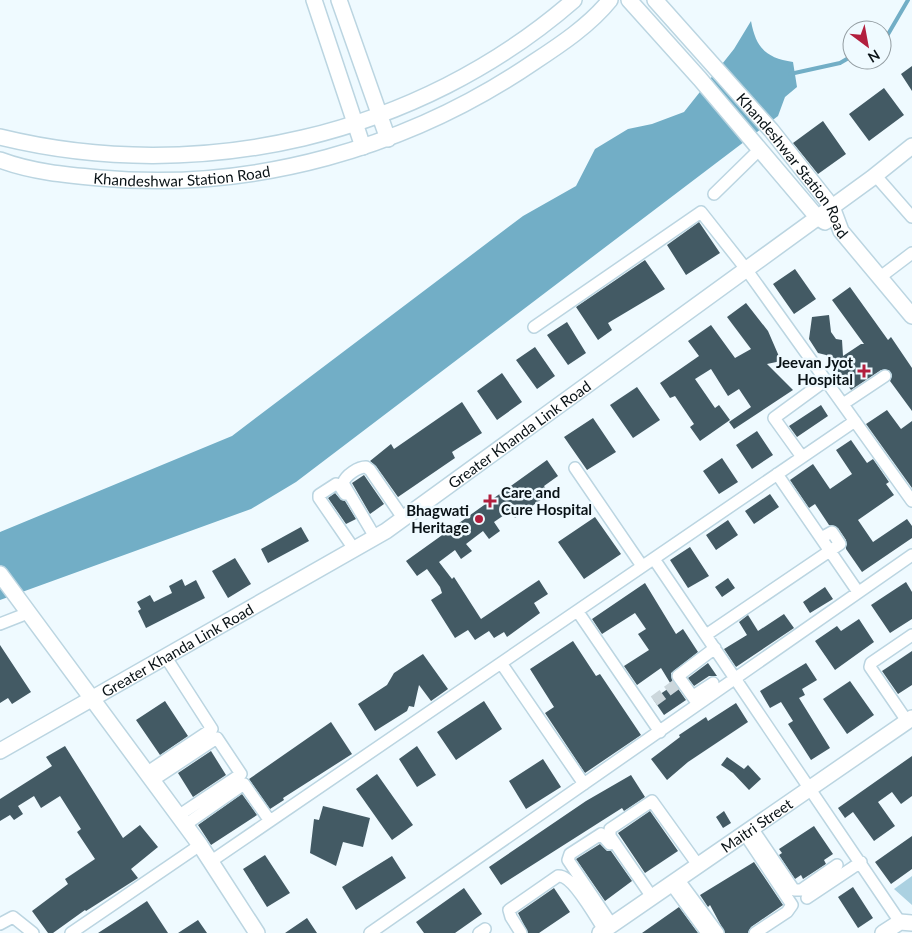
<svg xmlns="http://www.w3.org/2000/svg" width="912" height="933" viewBox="0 0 912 933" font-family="Lato,sans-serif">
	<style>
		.green { fill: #abd1e1 }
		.water { fill: #72aec6 }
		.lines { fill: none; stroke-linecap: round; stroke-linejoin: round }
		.stream { stroke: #72aec6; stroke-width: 4 }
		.building { fill: #435a64 }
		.minor-tunnel { stroke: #ccd7dc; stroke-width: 11; stroke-dasharray: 11 5.5; stroke-linecap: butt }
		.minor-casing { stroke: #bbd5e1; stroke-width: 14 }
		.tertiary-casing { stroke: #bbd5e1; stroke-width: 18 }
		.minor { stroke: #fff; stroke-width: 11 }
		.tertiary { stroke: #fff; stroke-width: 15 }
		.poi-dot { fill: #b21f3e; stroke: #effaff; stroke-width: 2 }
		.labels { text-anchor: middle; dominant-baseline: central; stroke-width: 5; stroke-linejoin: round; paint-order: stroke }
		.street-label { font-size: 15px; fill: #091216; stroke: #effaff }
		.poi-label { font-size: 15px; font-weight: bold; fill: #091216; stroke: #effaff; text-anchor: end }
	</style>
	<rect width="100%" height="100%" fill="#effaff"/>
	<path class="green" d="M912 876V905L894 889Z"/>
	<path class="water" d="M751 21C756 48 766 58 793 62L797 87 785 97 778 116 296 482 251 509 0 600V532L232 436 523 216 576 186 595 149 628 129 652 124 684 112 734 49Z"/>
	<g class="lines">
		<path class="stream" d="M882 39 887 36 908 0
			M790 74 840 63 852 56"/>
	</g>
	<path class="building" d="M912 66V91L901 74Z
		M884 88 904 115 869 141 849 114Z
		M823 121 846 154 818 174 793 143Z
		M699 222 720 253 686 275 667 245Z
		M645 260 665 289 608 323 612 330 598 340 576 307Z
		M795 269 816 299 794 314 773 284Z
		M850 287 888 340 891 337 912 368V411L890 381 892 375 889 370H881L851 390 826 355 818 353 809 339 812 317 829 315 831 332 836 339 842 340 843 356 861 344H864L832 300Z
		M746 303 768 331 781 361 767 364 793 390 734 429 729 422 751 407 739 389 728 396 711 369 695 379 715 408 719 405 730 420 700 441 690 427 694 424 675 396 670 398 660 383 699 356 688 341 711 325 735 358 751 349 727 317Z
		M567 322 586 353 568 365 547 335Z
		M535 347 555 376 537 389 516 360Z
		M502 373 522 402 497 420 477 391Z
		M637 387 660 420 633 438 610 405Z
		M462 402 482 433 452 452 455 458 398 497 376 466 370 461 391 444 394 449Z
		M821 405 828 416 797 437 789 426Z
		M887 410 901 429 912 421V488L866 424Z
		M593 418 616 452 587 470 564 437Z
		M757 431 773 455 752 469 736 445Z
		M851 440 867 463 873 459 889 482 886 484 894 495 858 520 873 542 907 519 912 526V538L862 572 846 549V540L838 528 829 525 815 504 809 508 790 480 813 464 830 489 852 474 836 450Z
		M722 458 738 482 719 494 703 471Z
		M547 460 558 476 544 486 549 494 515 518 510 511 494 522 500 531 489 539 483 531 466 544 472 551 461 559 455 550 439 562 452 579 454 577 481 619 539 580 548 594 534 603 540 613 507 637 504 632 494 638 489 631 475 640 468 630 455 638 431 600 442 593 440 587 427 569 417 576 406 561Z
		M364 475 384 504 370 514 352 483Z
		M335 493 341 500 345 501 356 519 346 524 328 498Z
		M770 494 779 507 754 524 745 511Z
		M595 517 621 554 584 579 558 542Z
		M728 520 738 535 716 550 706 535Z
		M301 527 309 541 268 563 261 549Z
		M690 547 709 576 688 588 670 560Z
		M235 558 251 584 228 598 212 571Z
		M728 578 735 588 722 597 715 587Z
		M182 579 185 586 196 580 205 598 146 628 138 611 141 609 137 602 150 595 154 602 172 593 169 586Z
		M906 582 912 592V619L890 633 871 605Z
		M645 583 676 634 683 629 698 652 671 673 672 680 686 700 664 715 653 699 672 686 661 668 637 685 624 666 649 650 638 634 646 629 635 613 602 634 592 619Z
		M825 587 833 599 810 613 803 602Z
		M784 614 794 628 736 667 724 649 747 635 739 622 748 615 758 631Z
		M859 619 874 642 835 670 815 641 837 626 841 631Z
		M573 641 596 676 600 674 641 735 585 773 545 713 554 707 530 669Z
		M0 645 31 692 12 704 8 698 0 703Z
		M912 651V685L898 694 882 671Z
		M423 654 448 689 431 701 419 685 414 707 409 706 407 711 375 731 358 704 387 685 394 673Z
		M708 663 717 676H709L694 686 688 678Z
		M806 663 817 680 802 689 805 695 799 698 830 748 811 760 788 724 793 721 781 702 770 708 760 691Z
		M850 681 874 715 847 734 823 699Z
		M165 701 188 736 160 755 136 720Z
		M484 701 502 729 456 760 437 732Z
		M736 703 748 722 688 762 667 780 651 759 680 737 679 735 706 717 708 721Z
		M331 722 352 754 283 798 284 800 270 809 249 779Z
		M65 746 123 838 140 825 158 847 131 869 138 878 86 911 85 910 53 933H48L32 911 68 884 65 879 95 859 77 832 81 829 60 796 41 808 34 796 18 806 23 814 14 820 10 815 0 821V799L52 766 46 757Z
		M417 746 436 775 417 787 399 759Z
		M211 751 226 775 193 797 178 773Z
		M912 756V796L901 804 892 792 878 802 895 826 874 841 853 812 845 818 838 808Z
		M727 757 744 769 748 765 761 779 749 790 733 773 721 765Z
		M543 759 561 787 526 809 509 781Z
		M377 774 413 825 392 840 356 789Z
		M631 775 645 797 624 811 622 808 501 885 489 867 586 801Z
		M242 794 257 815 211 845 198 825Z
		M323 806 370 818 363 847 343 842 336 866 310 853 314 819 319 820Z
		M650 811 678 851 645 873 618 833Z
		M724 811 731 823 723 828 716 817Z
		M814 826 833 854 824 860 826 864 803 879 801 875 795 879 779 855 782 853 779 849Z
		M912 836V869L891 884 875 862Z
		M600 844 607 851H611L632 881 605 901 576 859Z
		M265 855 290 893 267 907 243 869Z
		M392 856 406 878 356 910 342 887Z
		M754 862 783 905 751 927 748 933H725L710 905 708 907 700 895Z
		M853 887 873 918 858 928 838 897Z
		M464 888 482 914 455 933H424L416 922Z
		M554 888 570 912 539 933H528L518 913Z
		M147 901 168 933H98L126 915Z
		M679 907 698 933H642Z
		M307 918 317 933H285Z
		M198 920 207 933H178Z"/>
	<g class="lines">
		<path class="minor-tunnel" d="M654 701 677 684"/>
		<defs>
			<path id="minor" d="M875 175 912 217
				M714 194 760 149
				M879 278 912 253
				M534 327 701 212 746 269 912 501
				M843 404 885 376
				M802 457 774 418 826 380
				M575 468 642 566
				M777 474 858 592
				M345 494 339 485 336 484 319 495V498L354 549
				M375 537 343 483C346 475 358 467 366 467L370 470 403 518
				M654 559 900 922
				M578 612 660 732
				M0 624 28 613
				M706 635 840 544 832 532 821 538
				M501 663 584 784
				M693 696 713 683
				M698 704 678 676 715 648
				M907 721 870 667 871 663 912 635
				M146 773 212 729 165 656
				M152 781 217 738 241 774 178 816
				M185 825 244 784 270 821
				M752 828 794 890H801L837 865
				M744 833 792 905 787 912 755 933
				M610 844 601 834 570 854 568 860 612 925
				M210 862 855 421
				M678 879 718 933
				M671 884 707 933
				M652 897 610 836V829L652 801 698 865
				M807 898 861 862
				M0 924 13 917 33 933
				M71 933 200 845
				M370 933 912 555
				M479 933 485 929
				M521 933 511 917 509 910 558 876C573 874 597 920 606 933"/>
			<g id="tertiary">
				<path d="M314 0 363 147"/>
				<path d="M339 0 388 139"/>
				<path d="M629 0 700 79 817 217 825 222"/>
				<path id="s1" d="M655 0 771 130 832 207 841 231 912 316"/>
				<path d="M0 137C200 186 418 136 574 0"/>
				<path id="s2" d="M0 160C32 172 66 175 100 178 253 192 408 148 534 62 560 45 590 25 610 0"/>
				<path d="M0 574 200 845 257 933"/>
				<path id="s3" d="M0 751 386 531 872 178 912 146"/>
				<path id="s4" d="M600 933 912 718"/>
				<path d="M883 933 900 922 912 923"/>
			</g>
		</defs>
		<use href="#minor" class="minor-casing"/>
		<use href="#tertiary" class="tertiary-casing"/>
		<use href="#minor" class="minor"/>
		<use href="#tertiary" class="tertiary"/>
	</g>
	<g class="poi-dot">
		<path d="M861.5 363.5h5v5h5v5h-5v5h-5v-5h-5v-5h5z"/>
		<path d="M487.5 493.5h5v5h5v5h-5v5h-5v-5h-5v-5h5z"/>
		<circle cx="479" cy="519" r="5"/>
	</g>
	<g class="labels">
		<g class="street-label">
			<text stroke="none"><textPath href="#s1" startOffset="216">Khandeshwar Station Road</textPath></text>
			<text stroke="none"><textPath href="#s2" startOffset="184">Khandeshwar Station Road</textPath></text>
			<text stroke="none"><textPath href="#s3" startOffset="609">Greater Khanda Link Road</textPath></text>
			<text stroke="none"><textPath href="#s3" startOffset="204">Greater Khanda Link Road</textPath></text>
			<text stroke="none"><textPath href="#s4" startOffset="190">Maitri Street</textPath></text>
		</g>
		<g class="poi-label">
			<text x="853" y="362">Jeevan Jyot<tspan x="853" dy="17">Hospital</tspan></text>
			<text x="501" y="492" text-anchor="start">Care and<tspan x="501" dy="17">Cure Hospital</tspan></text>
			<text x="469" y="510">Bhagwati<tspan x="469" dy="17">Heritage</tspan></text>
		</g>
	</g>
	<g transform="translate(867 45) rotate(148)"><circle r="24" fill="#effaff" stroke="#939da2"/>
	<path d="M0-4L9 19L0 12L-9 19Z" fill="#b21f3e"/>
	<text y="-8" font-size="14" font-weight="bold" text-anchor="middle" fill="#091216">N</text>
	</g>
</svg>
